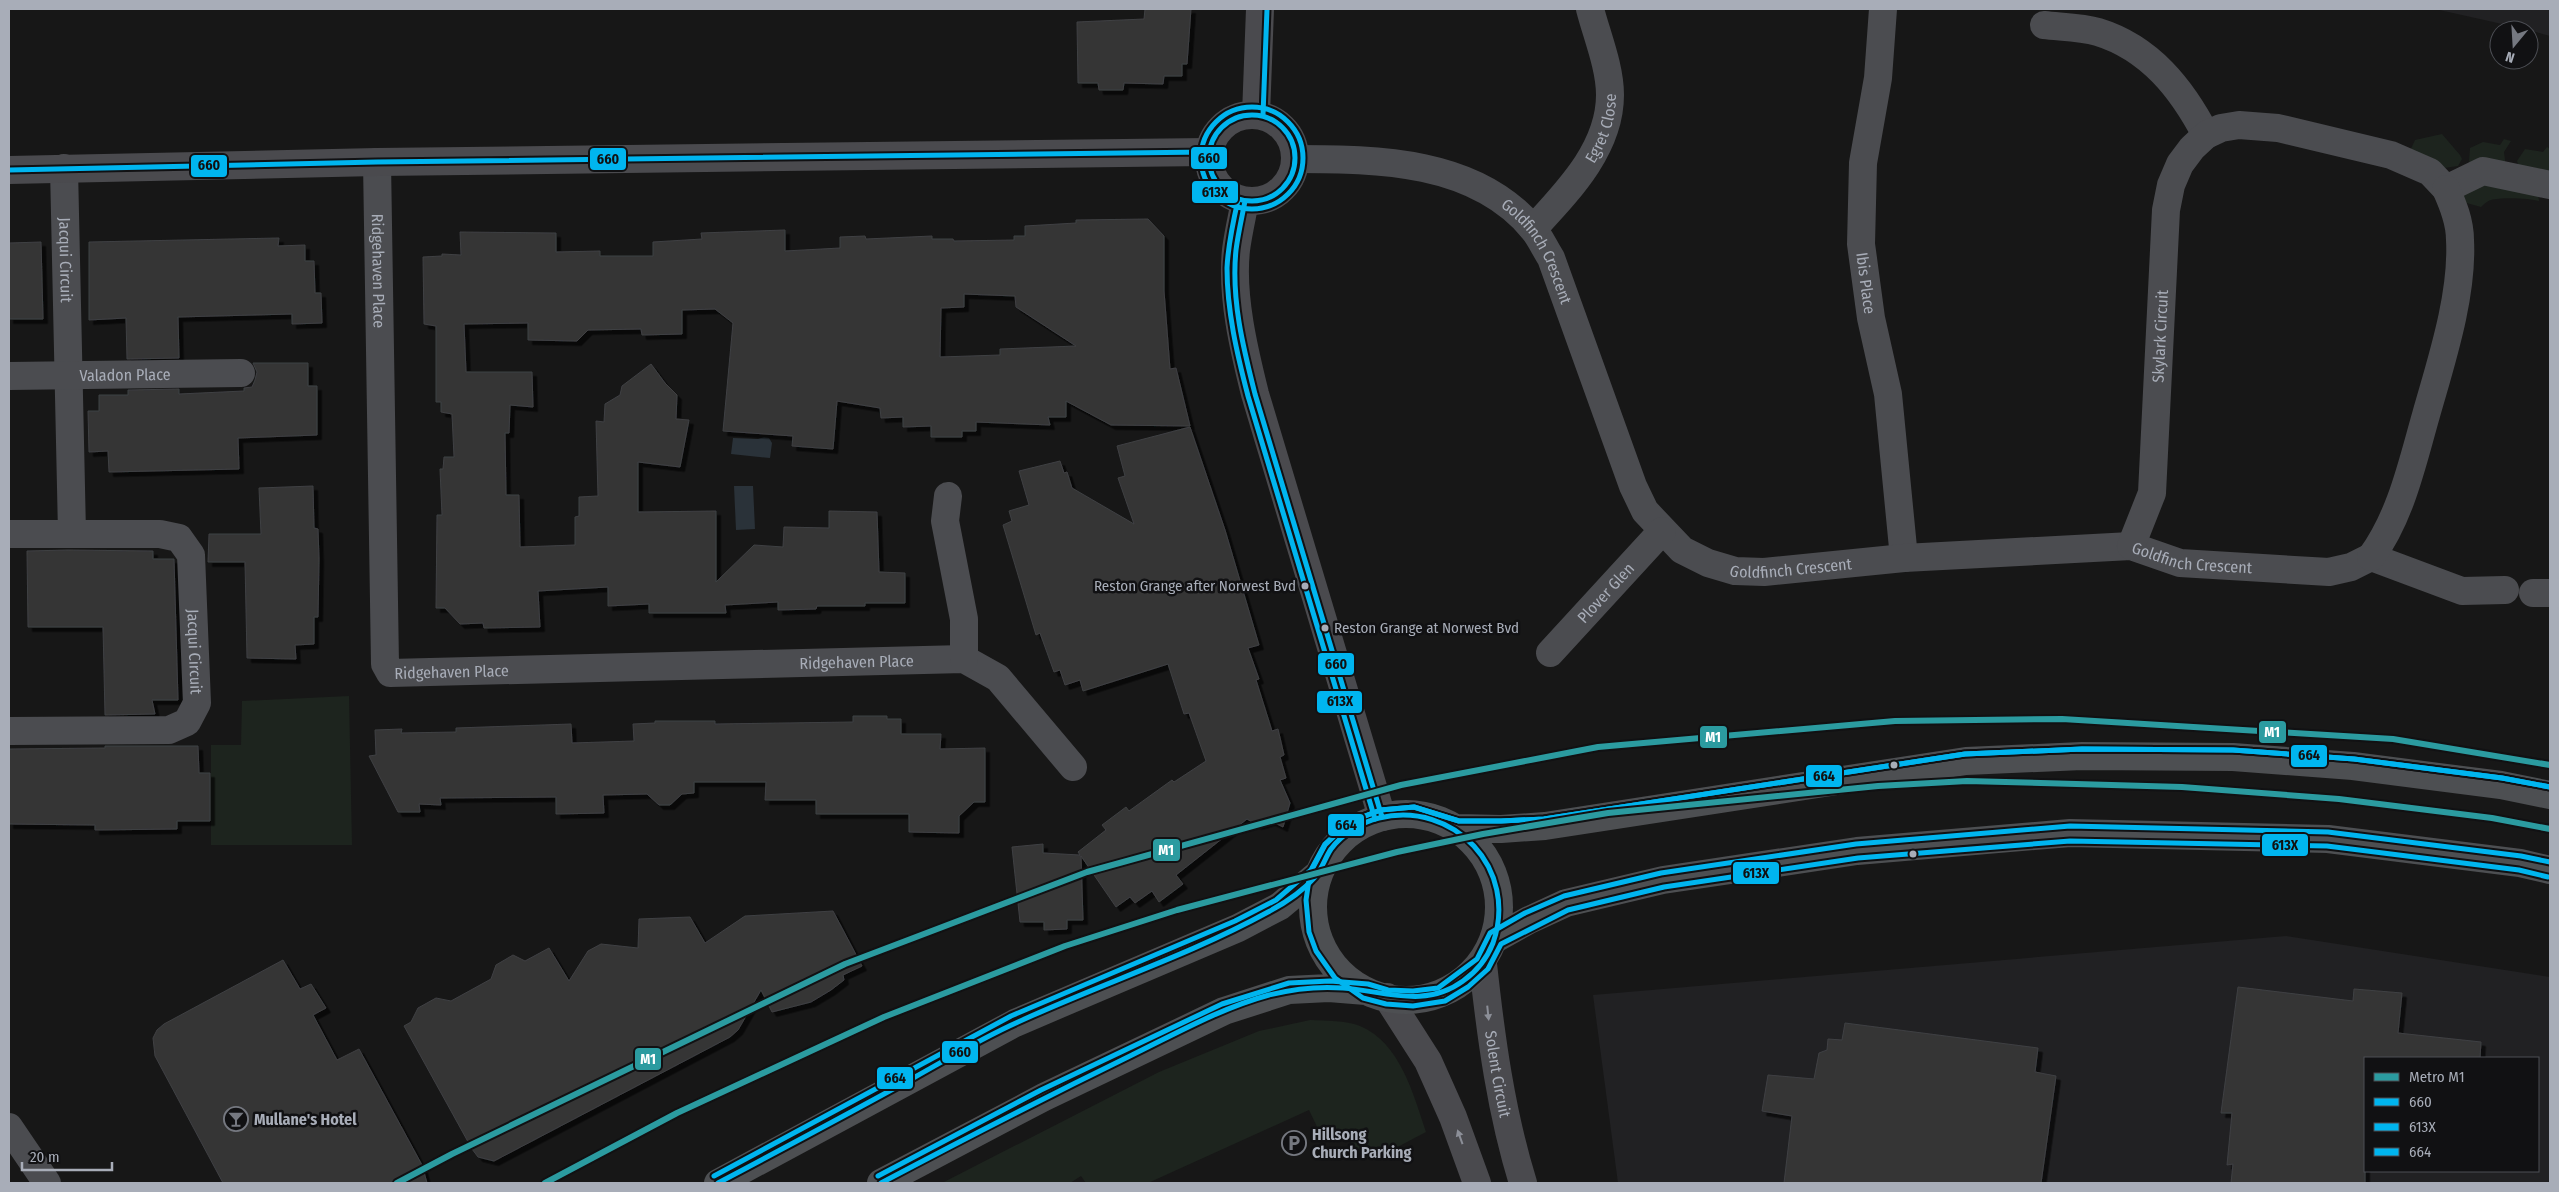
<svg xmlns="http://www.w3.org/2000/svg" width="2559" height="1192" viewBox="0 0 2559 1192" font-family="'Fira Sans Condensed',sans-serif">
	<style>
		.built { fill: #212123; fill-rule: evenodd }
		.green { fill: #1d241e }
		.water { fill: #2a3239 }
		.building { fill: #353536; stroke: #3f4043; fill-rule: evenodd; filter: url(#shadow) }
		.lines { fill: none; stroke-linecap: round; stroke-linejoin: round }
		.street { stroke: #4b4c50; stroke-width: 28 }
		.secondary { stroke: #4a4a4e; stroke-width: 28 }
		.primary { stroke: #4d4f52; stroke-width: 28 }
		.bus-1-casing { stroke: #111113; stroke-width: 9 }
		.bus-2-casing { stroke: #111113; stroke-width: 9 }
		.bus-3-casing { stroke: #111113; stroke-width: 9 }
		.bus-1 { stroke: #00b5ef; stroke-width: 5 }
		.bus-2 { stroke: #00b5ef; stroke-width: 5 }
		.bus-3 { stroke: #00b5ef; stroke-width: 5 }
		.metro-1-casing { stroke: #111113; stroke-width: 10 }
		.metro-1 { stroke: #2b9ba0; stroke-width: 6 }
		.oneway { fill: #8c8f98 }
		.bus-dot { fill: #a8adb8; stroke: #111113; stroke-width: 2 }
		.labels { text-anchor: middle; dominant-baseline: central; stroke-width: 5; stroke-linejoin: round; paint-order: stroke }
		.bus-label { font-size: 15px; fill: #a8adb8; stroke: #111113; text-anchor: end }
		.street-label { font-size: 16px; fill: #a8adb8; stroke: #111113 }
		.poi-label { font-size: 16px; font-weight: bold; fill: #a8adb8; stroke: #111113; text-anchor: start }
		.line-badge { stroke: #111113; stroke-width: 2 }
		.badge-label { font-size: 14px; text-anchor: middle; font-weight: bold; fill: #fff }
		.pale-badge-label { font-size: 14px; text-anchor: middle; font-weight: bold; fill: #111 }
	</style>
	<defs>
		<filter id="shadow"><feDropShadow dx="4.5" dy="4.5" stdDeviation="0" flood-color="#0009"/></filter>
	</defs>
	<rect width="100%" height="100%" fill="#171717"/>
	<path class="built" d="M2435 9H2550V36L2529 30Z
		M2286 936 2550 977V1183H1618L1593 995ZM2365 1058H2538V1171H2365Z"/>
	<path class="green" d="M2442 134 2460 155 2462 159 2458 166 2444 168 2408 155 2415 140Z
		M2504 139 2511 141 2504 152 2506 168 2519 167 2517 161 2525 149 2543 152 2547 147 2550 149V187L2538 191 2539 201C2530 198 2500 197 2491 200 2487 201 2483 205 2481 207L2456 200 2476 171 2469 162 2470 148 2483 142 2500 145Z
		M349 696 352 845H211V745H241L242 701Z
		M1310 1020C1327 1021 1345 1020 1360 1026 1400 1042 1414 1096 1426 1132L1388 1152 1363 1159C1353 1141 1343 1131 1320 1133L1309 1110 1148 1183H1086L1081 1176 1070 1183H942L1159 1072 1259 1031Z"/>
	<path class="water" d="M764 437 769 438 772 443 770 458 731 454 733 438 758 439Z
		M734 486H753L755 529 736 530Z"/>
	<path class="building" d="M1145 9H1191L1187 64H1182V76H1164L1163 84 1124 83 1123 90H1099L1098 83H1078L1077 22 1144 19Z
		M1148 219 1164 236V291L1170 369 1176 368 1190 426 1111 425 1066 401V417H1048L1050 425 976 422V431H962V437H931V426L903 427V417L881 418 880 408 837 401 833 449 792 446 793 436 723 431 733 323 715 309 682 310V334L642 335 641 329 588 330 577 341 528 340V323L464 324 466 372H532L533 407 510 405 509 433H505L506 495H519L520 547 575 545V517L579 516V497L598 496 596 421 604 422 605 404 620 395 622 386 651 364 665 383 677 395 676 419 689 420 680 467 638 462V512L716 511V582L754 545 783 547 784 527 829 528V511L877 512 879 572 905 573V603H865V606H817L816 609 778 610V602L725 605 726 613H649V604L608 606V587L538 591 540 627 484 628 483 623 460 624 445 608H436L437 515H442L440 469H443L444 457H454L452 414 441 412V402H436V326L424 324 423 257 442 256V254L461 255 460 232 556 233V252L600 251V256H653V242L702 239 701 233 785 230V251L840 248V237L865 236 866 239 932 236V239H953L954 241 1014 240V236H1025V226L1076 223V220ZM964 294 1015 296 1016 307 1076 346 1000 349V355L940 357 941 308 964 307Z
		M279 238 278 246 305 245V261H314L315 293H321L322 323 292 324V314L178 317 179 358 127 359 126 318 89 320V242Z
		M41 242 43 319H9V243Z
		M253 363H308V386H317V435L238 438 239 469 109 472 108 451 89 452 88 411H99V395H128V390L179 389V394L244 391V388L252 387 255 380 257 372Z
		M1190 427 1225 530 1259 645 1248 648 1259 679 1256 680 1272 731 1278 729 1284 755 1280 757 1286 778 1280 780 1290 803 1283 827 1271 821 1257 825 1247 819 1176 875 1183 884 1159 902 1152 891 1135 903 1130 897 1116 907 1081 856 1083 920H1067V929L1044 930V922H1020L1012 847 1043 844V853L1080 855 1078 852 1106 830 1102 825 1126 807 1129 811 1172 780 1174 782 1206 761 1189 713 1184 714 1168 664 1083 691 1080 680 1065 685 1060 670 1054 672 1040 633 1036 635 1003 525 1012 521 1009 511 1029 505 1019 471 1060 461 1064 473 1067 472 1072 488 1134 524 1118 478 1125 476 1117 446Z
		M313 486 314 528 318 529 319 559 318 617H314V644L295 645 296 659 247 658 245 562H208L209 534H261L259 488Z
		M68 550 153 551V559H174L178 700H152L155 714 105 715 103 627H28L27 551Z
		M853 716H887V719H901V734H941L940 749 985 748V802H974L959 816V833L909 832V814H816V800H765L766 782H694V793L682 794 670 805H659L647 794 603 795 604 813 556 814V797L440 798 441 805 419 804 420 812H398L369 756 376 755 375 730 402 729 401 733 456 732V728L571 724 572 743 634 741 633 724 655 723V721H715V724L853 722Z
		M105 746H198L199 773H210V821H177V829L95 830V825L9 824V749L105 748Z
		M833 911 862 966 843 975 844 980 831 990 811 1002 772 1012 761 990 738 1030 730 1037 494 1161 478 1157 472 1149 404 1026 411 1022 418 1008 436 998 451 1001 491 979 496 965 513 955 525 961 549 948 569 981 588 951 601 944 638 948 639 919 690 917 705 943 745 916Z
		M283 960 300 989 311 984 326 1008 313 1015 337 1060 359 1049 422 1165 427 1183H223L155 1056 153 1038 157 1030 164 1024Z
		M2238 987 2353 1001 2354 989 2402 993 2398 1033 2481 1042 2480 1058H2365V1183H2231L2233 1164 2227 1165 2232 1113H2221Z
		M1845 1023 2038 1048 2035 1072 2056 1076 2041 1183H1784L1792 1116 1762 1111 1768 1075 1814 1079 1819 1053 1827 1050 1828 1039 1842 1040Z"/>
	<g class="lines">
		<g class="street">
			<path id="s1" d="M1883 9 1878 78 1863 163 1861 244 1871 318 1888 394 1904 558"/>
			<path d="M2044 25C2061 27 2081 27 2098 32 2150 48 2182 89 2206 135"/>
			<path id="s2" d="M1295 159C1378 159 1476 160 1533 229 1540 237 1545 249 1551 258L1633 486 1645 511 1682 550 1708 563 1735 571 1764 572 1904 558 2131 546 2180 563 2329 572 2351 567 2371 557 2462 591 2505 590"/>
			<path id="s3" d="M377 162 385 664 390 673 964 659 998 678 1073 767"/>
			<path id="s4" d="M64 168 72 533"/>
			<path id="s5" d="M1533 229C1567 192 1610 149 1610 95 1610 67 1597 36 1590 9"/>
			<path id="s6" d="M9 376 241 373"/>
			<path d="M948 496 945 521 964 619V659"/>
			<path id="s7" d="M9 534H160L179 538 191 555 197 703 187 722 169 730 9 731"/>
			<path id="s8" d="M2131 546 2152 493 2166 210 2171 185 2180 164 2192 148 2206 135 2221 128 2239 125 2278 128 2391 155 2430 172 2446 189 2483 171 2550 185"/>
			<path d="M2371 557C2401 516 2412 464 2426 415 2441 362 2463 296 2460 240 2460 222 2453 205 2446 189"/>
			<path d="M2533 593H2550"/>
			<path id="s9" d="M1550 653 1662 531"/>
			<path d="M9 1127 47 1183"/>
		</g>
		<g class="secondary">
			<circle cx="1252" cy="158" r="43"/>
			<path d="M1256 115 1260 9"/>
			<path d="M9 170 377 162 1208 152"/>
			<path d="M1245 201C1242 217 1238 234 1236 250 1231 296 1244 350 1255 394L1382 817"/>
			<path id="s10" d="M1483 964C1491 1038 1501 1112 1523 1183"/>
			<path d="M1387 997 1428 1061 1453 1117 1477 1183"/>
		</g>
		<path class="primary" d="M1313 907a93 93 0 1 1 186 0a93 93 0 1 1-186 0Z
			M1458 828 1501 829 1545 826 1966 761 2082 756 2233 757 2353 766 2501 785 2550 795
			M1495 939 1529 920 1566 903 1663 880 1857 851 2070 833 2328 839 2520 863 2550 870
			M718 1183 1015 1023 1238 928 1280 906 1317 875
			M881 1183 1044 1097 1224 1011 1289 990 1329 988 1366 991"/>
		<defs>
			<path id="bus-1" d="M1209 158a43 43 0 1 1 86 0a43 43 0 1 1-86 0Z
				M9 170 377 162 1208 152
				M1245 201C1242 217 1238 234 1236 250 1231 299 1243 347 1255 394L1382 817
				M718 1183C784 1148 850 1113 915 1077 949 1058 982 1038 1018 1022 1100 984 1188 956 1268 912 1285 903 1302 892 1315 877 1322 869 1325 858 1331 849 1342 834 1362 822 1379 818 1454 800 1519 869 1493 943 1487 958 1476 972 1463 981 1425 1009 1385 991 1343 988 1318 986 1293 989 1269 995 1221 1008 1177 1033 1132 1055 1048 1096 964 1139 881 1183"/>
			<path id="bus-2" d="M1201 158a51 51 0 1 1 102 0a51 51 0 1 1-102 0Z
				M1263 115 1267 9
				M1238 200C1233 222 1228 245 1227 268 1227 311 1237 354 1248 396L1375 819
				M2548 877 2519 870 2327 846 2070 841 1858 858 1664 887 1568 910 1501 944 1488 969 1468 987 1445 1001 1413 1006 1386 1004 1363 998 1335 978 1316 951 1309 932 1306 900 1310 873 1325 845 1348 823 1380 810 1414 807 1459 821H1501L1544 819 1965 754 2082 749 2233 750 2354 759 2502 778 2550 787"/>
			<path id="bus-3" d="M714 1176 1011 1016 1235 921 1276 900 1311 870 1325 844 1349 822 1381 810 1414 807 1459 821H1501L1544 819 1965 754 2082 749 2233 750 2354 759 2502 778 2550 787
				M878 1176 1041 1090 1222 1004 1289 983 1330 981 1368 984 1388 990 1413 991 1438 988 1477 959 1490 933 1525 913 1564 896 1661 873 1856 844 2070 826 2328 832 2521 856 2550 862"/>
		</defs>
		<use href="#bus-1" class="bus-1-casing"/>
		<use href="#bus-2" class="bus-2-casing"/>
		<use href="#bus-3" class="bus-3-casing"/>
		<use href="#bus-1" class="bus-1"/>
		<use href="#bus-2" class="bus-2"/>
		<use href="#bus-3" class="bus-3"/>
		<defs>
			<path id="metro-1" d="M397 1183 452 1154 845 964 1087 872 1401 785 1598 747 1895 721 2062 719 2393 739 2550 765
				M545 1183 677 1113 884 1017 1065 946 1177 910 1397 852 1483 834 1608 813 1878 786 1967 781 2182 787 2339 799 2492 818 2550 829"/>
		</defs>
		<use href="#metro-1" class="metro-1-casing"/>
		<use href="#metro-1" class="metro-1"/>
	</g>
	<defs><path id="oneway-solid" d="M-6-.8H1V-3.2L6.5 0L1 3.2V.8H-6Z" transform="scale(1.25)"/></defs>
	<g class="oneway">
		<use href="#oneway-solid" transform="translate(1488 1013) rotate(84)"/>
		<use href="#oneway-solid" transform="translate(1460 1137) rotate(-110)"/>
	</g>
	<defs>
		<symbol id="bar-ring" viewBox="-11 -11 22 22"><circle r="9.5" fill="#111113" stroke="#757880" stroke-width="1.5"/><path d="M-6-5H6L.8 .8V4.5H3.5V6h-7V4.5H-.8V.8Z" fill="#757880"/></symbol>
		<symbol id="parking-ring" viewBox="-11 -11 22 22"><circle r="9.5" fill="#111113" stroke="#757880" stroke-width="1.5"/><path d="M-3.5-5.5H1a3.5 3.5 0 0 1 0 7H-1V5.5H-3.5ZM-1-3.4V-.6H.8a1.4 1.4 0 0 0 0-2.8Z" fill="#757880"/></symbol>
	</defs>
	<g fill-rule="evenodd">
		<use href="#bar-ring" x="222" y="1105" width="28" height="28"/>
		<use href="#parking-ring" x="1280" y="1129" width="28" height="28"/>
	</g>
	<g class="bus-dot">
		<circle cx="1305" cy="586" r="4.5"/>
		<circle cx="1325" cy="628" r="4.5"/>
		<circle cx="1894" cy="765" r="4.5"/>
		<circle cx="1913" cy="854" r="4.5"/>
	</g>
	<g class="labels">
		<g class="bus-label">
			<text x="1296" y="586">Reston Grange after Norwest Bvd</text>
			<text x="1334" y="628" text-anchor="start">Reston Grange at Norwest Bvd</text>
		</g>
		<g class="street-label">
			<text stroke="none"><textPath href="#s5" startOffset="124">Egret Close</textPath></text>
			<text stroke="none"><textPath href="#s2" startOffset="278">Goldfinch Crescent</textPath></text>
			<text stroke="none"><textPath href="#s4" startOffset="92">Jacqui Circuit</textPath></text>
			<text stroke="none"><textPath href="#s3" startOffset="109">Ridgehaven Place</textPath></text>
			<text stroke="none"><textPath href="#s1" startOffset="276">Ibis Place</textPath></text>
			<text stroke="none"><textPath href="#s8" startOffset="214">Skylark Circuit</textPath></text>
			<text stroke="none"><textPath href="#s6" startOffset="116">Valadon Place</textPath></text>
			<text stroke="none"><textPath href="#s2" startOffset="1132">Goldfinch Crescent</textPath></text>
			<text stroke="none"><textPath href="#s2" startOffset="728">Goldfinch Crescent</textPath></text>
			<text stroke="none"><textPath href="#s9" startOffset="82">Plover Glen</textPath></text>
			<text stroke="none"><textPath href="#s7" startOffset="288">Jacqui Circuit</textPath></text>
			<text stroke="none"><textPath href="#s3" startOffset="979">Ridgehaven Place</textPath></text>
			<text stroke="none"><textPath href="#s3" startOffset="574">Ridgehaven Place</textPath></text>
			<text stroke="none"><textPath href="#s10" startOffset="111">Solent Circuit</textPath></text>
		</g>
		<g class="poi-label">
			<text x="254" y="1119">Mullane's Hotel</text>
			<text x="1312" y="1134">Hillsong<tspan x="1312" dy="18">Church Parking</tspan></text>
		</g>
	</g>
	<g class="line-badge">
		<rect x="1190" y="146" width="38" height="24" rx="5" fill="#00b5ef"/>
		<rect x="589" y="147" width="38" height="24" rx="5" fill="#00b5ef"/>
		<rect x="190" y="154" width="38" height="24" rx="5" fill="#00b5ef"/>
		<rect x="1191" y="180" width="48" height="24" rx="5" fill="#00b5ef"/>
		<rect x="1317" y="652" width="38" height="24" rx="5" fill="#00b5ef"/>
		<rect x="1316" y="690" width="47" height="24" rx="5" fill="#00b5ef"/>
		<rect x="2258" y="720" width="29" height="24" rx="5" fill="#2b9ba0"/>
		<rect x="1699" y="725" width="29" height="24" rx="5" fill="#2b9ba0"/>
		<rect x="2290" y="744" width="38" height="24" rx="5" fill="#00b5ef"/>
		<rect x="1805" y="764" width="38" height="24" rx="5" fill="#00b5ef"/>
		<rect x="1327" y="813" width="38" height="24" rx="5" fill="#00b5ef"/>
		<rect x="2261" y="833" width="48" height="24" rx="5" fill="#00b5ef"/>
		<rect x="1152" y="838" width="29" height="24" rx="5" fill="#2b9ba0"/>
		<rect x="1732" y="861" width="48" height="24" rx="5" fill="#00b5ef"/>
		<rect x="941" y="1040" width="38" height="24" rx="5" fill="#00b5ef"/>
		<rect x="634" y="1047" width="28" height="24" rx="5" fill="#2b9ba0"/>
		<rect x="876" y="1066" width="38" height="24" rx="5" fill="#00b5ef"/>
	</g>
	<g class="badge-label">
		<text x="2272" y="737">M1</text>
		<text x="1713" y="742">M1</text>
		<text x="1166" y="855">M1</text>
		<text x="648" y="1064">M1</text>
	</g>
	<g class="pale-badge-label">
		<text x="1209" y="163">660</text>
		<text x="608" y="164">660</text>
		<text x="209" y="170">660</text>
		<text x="1215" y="197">613X</text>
		<text x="1336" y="669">660</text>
		<text x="1340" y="706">613X</text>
		<text x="2309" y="760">664</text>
		<text x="1824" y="781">664</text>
		<text x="1346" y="830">664</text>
		<text x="2285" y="850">613X</text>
		<text x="1756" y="878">613X</text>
		<text x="960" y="1057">660</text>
		<text x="895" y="1083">664</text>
	</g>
	<rect width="2559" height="1192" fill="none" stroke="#a8adb8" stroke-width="20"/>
	<rect x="2364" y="1057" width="175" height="115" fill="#111113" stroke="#4d4f55"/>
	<rect x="2374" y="1073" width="25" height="8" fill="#2b9ba0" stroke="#4d4f55"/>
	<text x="2409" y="1082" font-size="15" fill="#a8adb8">Metro M1</text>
	<rect x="2374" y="1098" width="25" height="8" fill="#00b5ef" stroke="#4d4f55"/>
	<text x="2409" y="1107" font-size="15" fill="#a8adb8">660</text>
	<rect x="2374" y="1123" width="25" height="8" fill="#00b5ef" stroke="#4d4f55"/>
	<text x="2409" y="1132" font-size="15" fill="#a8adb8">613X</text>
	<rect x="2374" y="1148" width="25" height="8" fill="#00b5ef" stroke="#4d4f55"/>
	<text x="2409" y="1157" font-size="15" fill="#a8adb8">664</text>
	<g transform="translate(2514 45) rotate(198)"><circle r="24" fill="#111113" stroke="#4d4f55"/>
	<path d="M0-4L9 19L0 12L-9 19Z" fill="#757880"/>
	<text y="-8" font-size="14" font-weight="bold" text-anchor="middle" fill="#a8adb8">N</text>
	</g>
	<path d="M22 1162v8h90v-8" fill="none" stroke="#a8adb8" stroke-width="2.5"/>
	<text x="30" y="1162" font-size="15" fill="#a8adb8" stroke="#111113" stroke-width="4" paint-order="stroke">20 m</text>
</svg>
